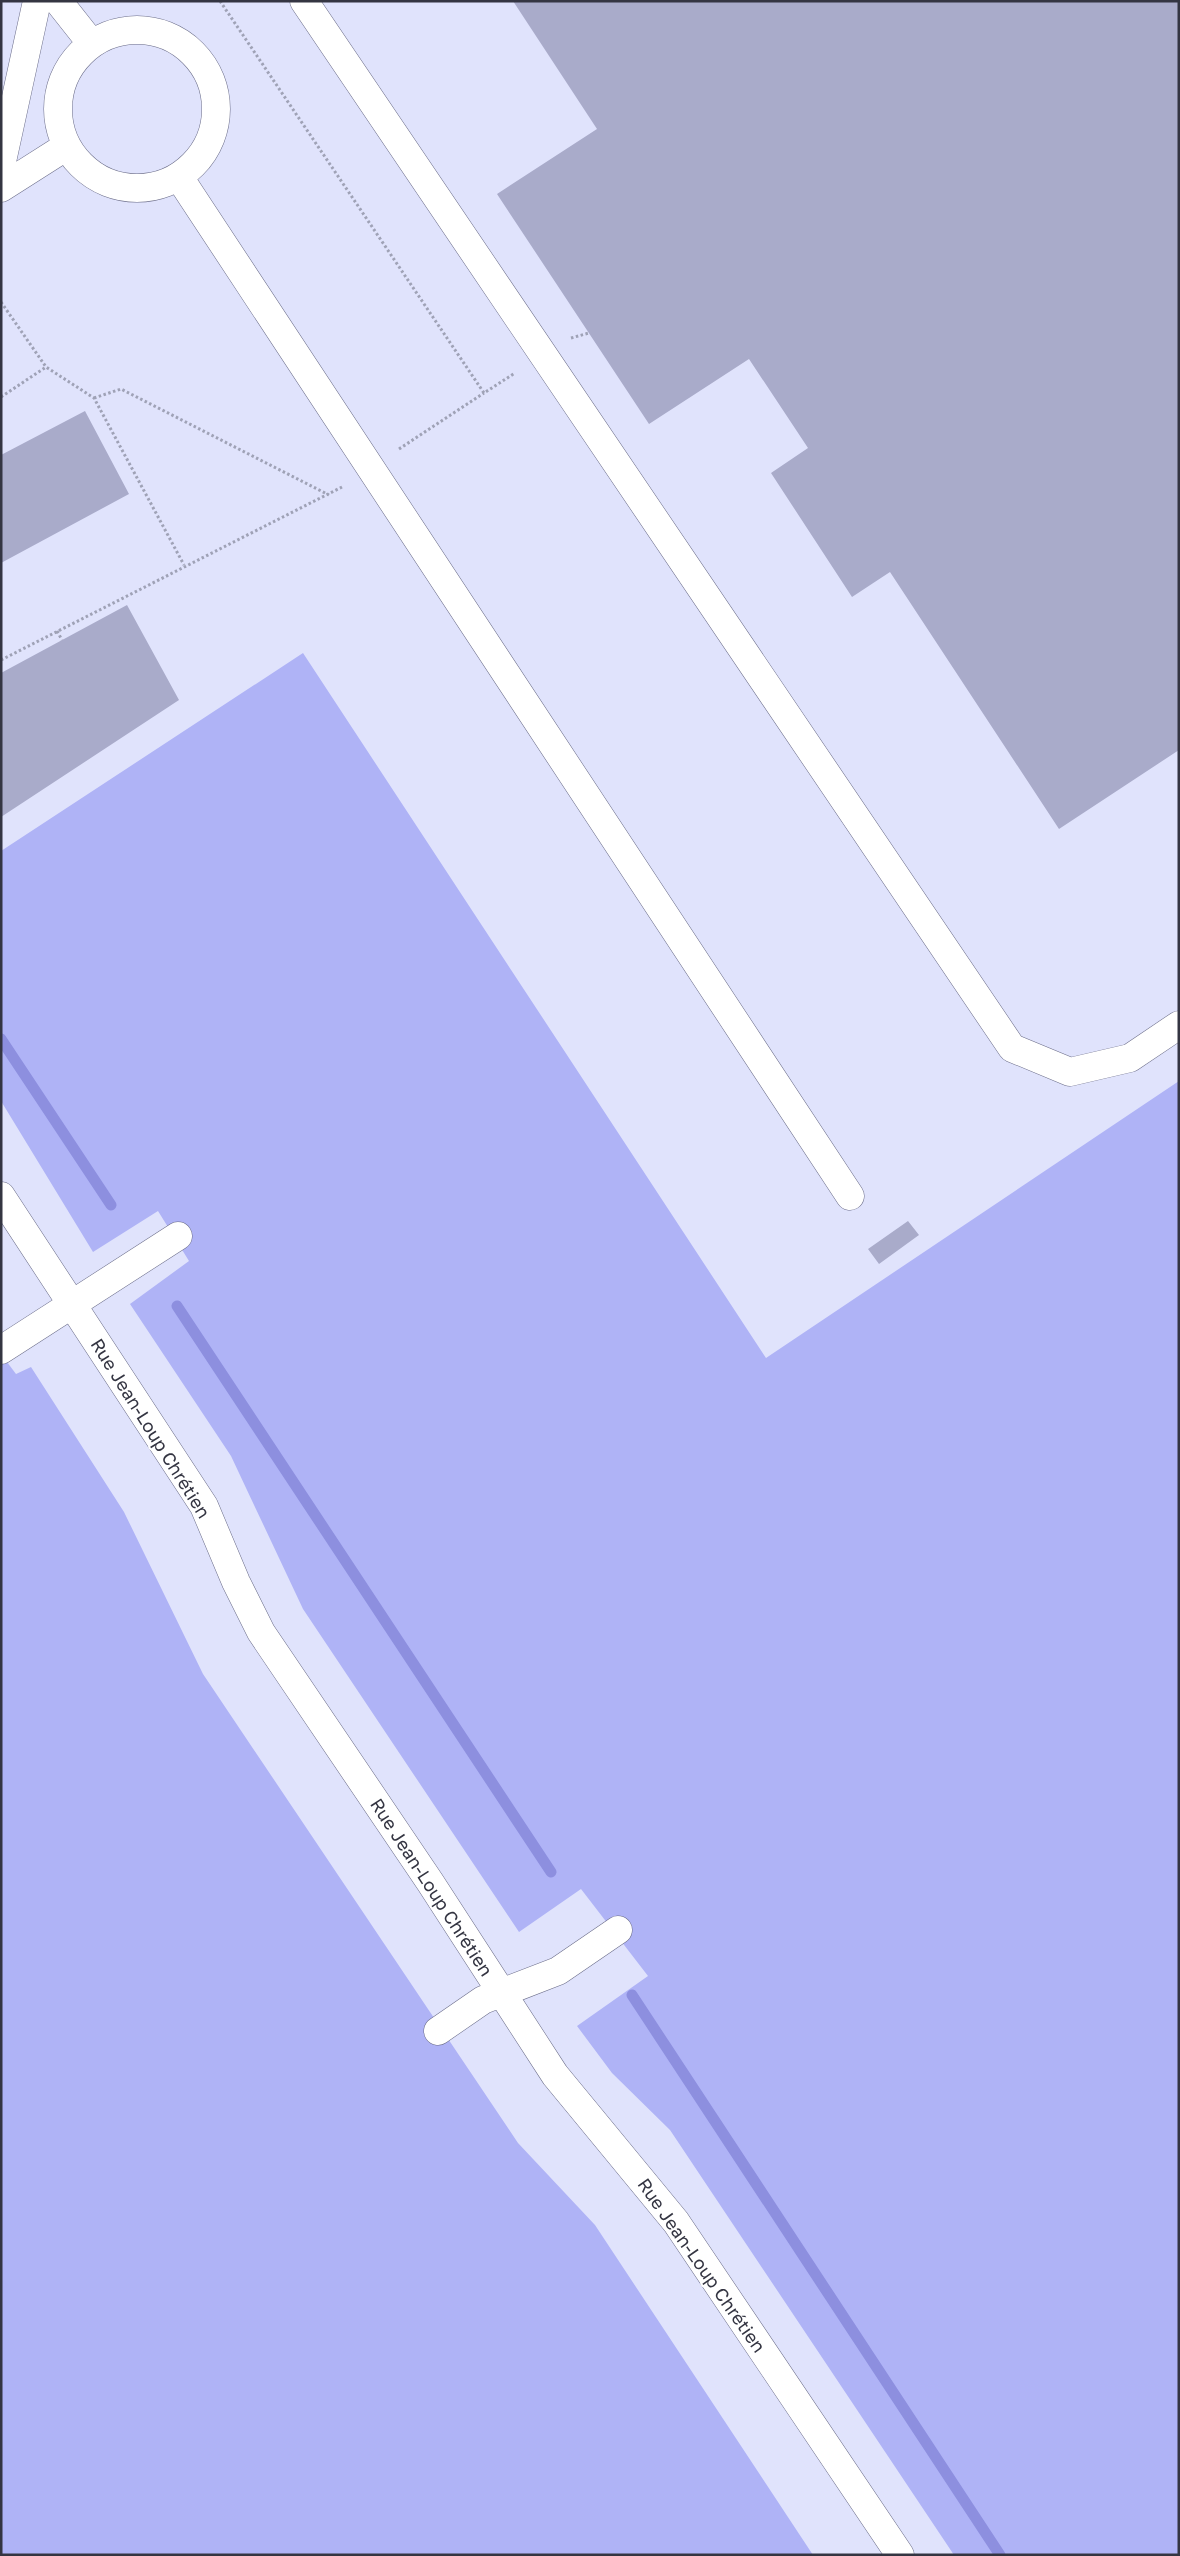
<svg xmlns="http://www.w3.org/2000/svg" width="1180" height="2556" viewBox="0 0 1180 2556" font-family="'Golos Text',sans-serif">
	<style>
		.green { fill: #afb3f6 }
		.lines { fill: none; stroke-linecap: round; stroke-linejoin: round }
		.stream { stroke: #8d8fdf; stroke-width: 11 }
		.building { fill: #a9abca }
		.minor-casing { stroke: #6b6d89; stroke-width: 29 }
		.path { stroke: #9fa2b6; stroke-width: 3; stroke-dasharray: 2.5 2.5; stroke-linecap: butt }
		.minor { stroke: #fff; stroke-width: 28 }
		.labels { text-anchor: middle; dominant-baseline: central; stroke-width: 4; stroke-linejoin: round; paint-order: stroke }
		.street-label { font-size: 18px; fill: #343542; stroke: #fff }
	</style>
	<rect width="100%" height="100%" fill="#e0e3fc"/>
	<path class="green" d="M303 653 766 1358 1179 1081V2555H954L670 2130 612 2073 577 2026 648 1976 581 1889 519 1932 303 1609 231 1456 130 1304 189 1261 158 1211 93 1252 1 1101V851Z
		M1 1354 16 1374 31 1367 124 1512 203 1674 518 2143 595 2225 813 2555H1Z"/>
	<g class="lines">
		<path class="stream" d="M1 1039 111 1205
			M177 1306 551 1872
			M632 1995 1000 2555"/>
	</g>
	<path class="building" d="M513 1H1179V750L1059 829 890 572 852 597 771 473 808 448 749 359 649 424 497 194 597 129Z
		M85 411 129 494 1 563V455Z
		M127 605 179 700 1 817V673Z
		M908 1221 919 1235 879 1264 868 1249Z"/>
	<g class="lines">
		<defs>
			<path id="minor" d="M58 1 92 44
				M304 1 1012 1048 1070 1072 1130 1058 1179 1025
				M58 109a79 79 0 1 1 158 0a79 79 0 1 1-158 0Z
				M1 166 37 1
				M179 177 850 1196
				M1 188 67 146
				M1 1196 204 1506 236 1582 261 1632 430 1882 555 2075 676 2222 900 2555
				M1 1350 178 1236
				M438 2031 483 2000 558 1971 618 1930"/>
		</defs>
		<use href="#minor" class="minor-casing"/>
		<path class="path" d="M220 1 484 393 515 373
			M1 302 46 367 94 398 184 565
			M571 338 589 333
			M1 397 46 367
			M94 398 121 389 329 495
			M399 449 484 393
			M57 631 62 640
			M1 660 342 487"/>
		<use href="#minor" class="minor"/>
	</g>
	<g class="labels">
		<g class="street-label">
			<text transform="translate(151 1428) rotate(58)">Rue Jean-Loup Chrétien</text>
			<text transform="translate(432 1887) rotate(57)">Rue Jean-Loup Chrétien</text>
			<text transform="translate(702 2265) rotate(55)">Rue Jean-Loup Chrétien</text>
		</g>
	</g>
	<rect width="1180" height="2556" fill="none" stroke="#343542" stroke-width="5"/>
</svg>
